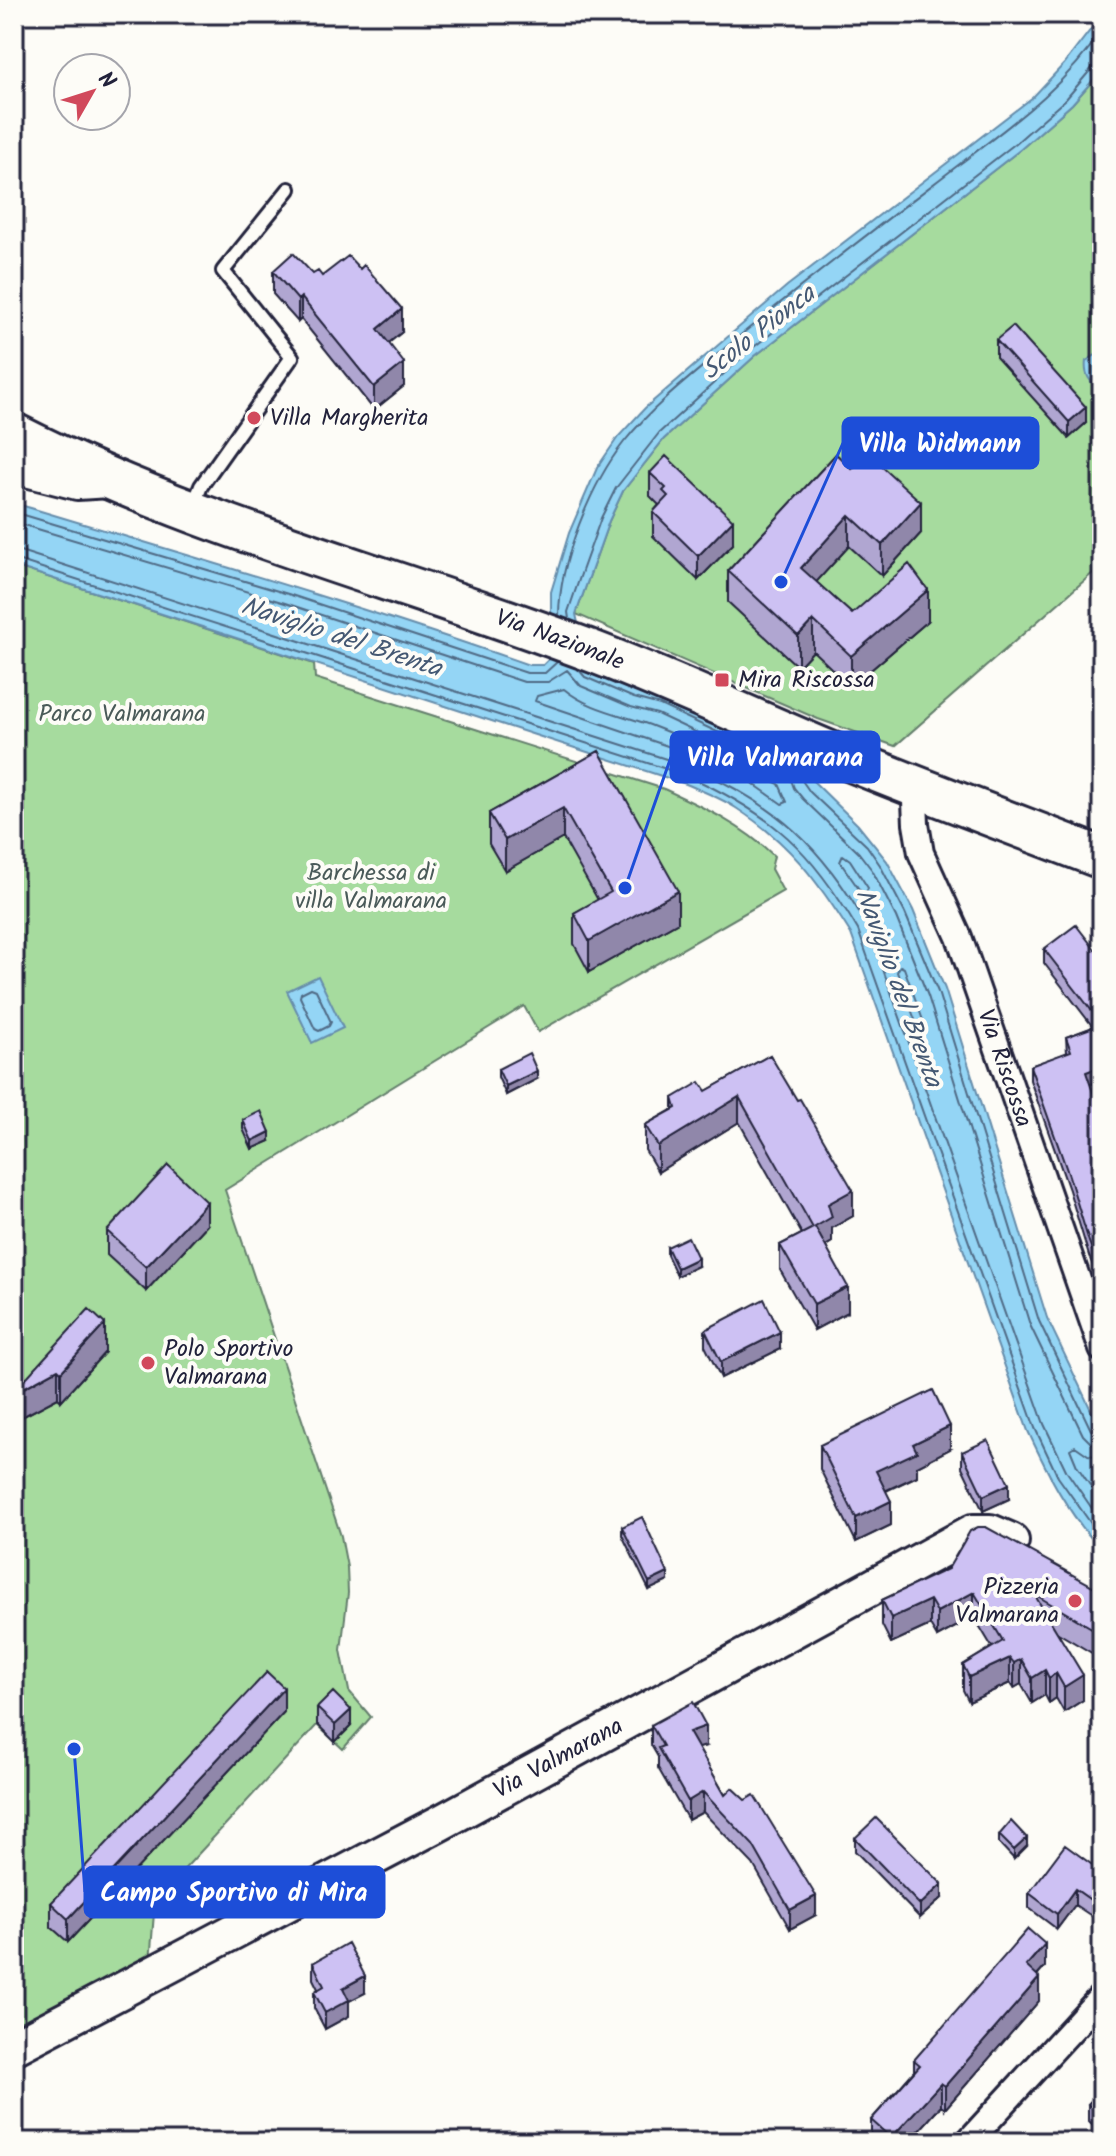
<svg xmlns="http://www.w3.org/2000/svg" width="1116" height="2156" viewBox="0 0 1116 2156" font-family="Kalam,sans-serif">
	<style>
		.green { fill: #a6db9e; stroke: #647e6c; stroke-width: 2 }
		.water { fill: #94d5f5; stroke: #668dab; stroke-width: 2 }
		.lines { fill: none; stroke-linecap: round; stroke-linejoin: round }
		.shore { stroke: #506a85; stroke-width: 2 }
		.lane-casing { stroke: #22223b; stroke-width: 18 }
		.street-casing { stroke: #22223b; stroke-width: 30 }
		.secondary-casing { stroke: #22223b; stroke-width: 40 }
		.primary-casing { stroke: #22223b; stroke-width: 46 }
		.lane { stroke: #fdfcf7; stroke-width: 12 }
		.street { stroke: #fdfcf7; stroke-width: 24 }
		.secondary { stroke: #fdfcf7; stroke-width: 34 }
		.primary { stroke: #fdfcf7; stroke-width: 40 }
		.wall { fill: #b0a6d1; stroke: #22223b; stroke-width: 2 }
		.shaded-wall { fill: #9087aa; stroke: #22223b; stroke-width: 2 }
		.building { fill: #cdc1f3; stroke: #22223b; stroke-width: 2 }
		.poi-dot { fill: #d1495b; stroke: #fdfcf7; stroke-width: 3 }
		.labels { text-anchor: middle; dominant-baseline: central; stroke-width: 8; stroke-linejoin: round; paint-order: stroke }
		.poi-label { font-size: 24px; fill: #22223b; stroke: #fdfcf7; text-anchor: start }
		.street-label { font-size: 24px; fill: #22223b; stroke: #fdfcf7 }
		.park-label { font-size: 24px; fill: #4a5a59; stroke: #fdfcf7 }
		.water-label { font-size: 26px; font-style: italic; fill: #445873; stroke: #fdfcf7 }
		.leader { fill: none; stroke: #1d4ed8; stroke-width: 3 }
		.callout-dot { fill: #1d4ed8; stroke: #fdfcf7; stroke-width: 3 }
		.callout { fill: #1d4ed8; stroke: #1d4ed8; stroke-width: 3 }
		.callout-label { font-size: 26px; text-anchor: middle; font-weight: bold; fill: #fff }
	</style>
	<rect width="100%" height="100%" fill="#fdfcf7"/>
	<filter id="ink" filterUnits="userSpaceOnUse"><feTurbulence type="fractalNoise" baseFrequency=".0125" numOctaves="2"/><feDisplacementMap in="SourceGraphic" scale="16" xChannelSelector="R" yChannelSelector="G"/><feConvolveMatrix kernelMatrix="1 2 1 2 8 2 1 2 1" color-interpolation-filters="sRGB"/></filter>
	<g filter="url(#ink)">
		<path class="green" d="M1102 70V565L895 746 818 719 576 614 609 521 623 491 664 439 755 356 1021 149 1072 104Z
			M14 566 314 664 315 678 664 789C705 808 742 825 774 856L771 869 783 891 538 1032 524 1006 225 1190 341 1536 347 1567 348 1593 341 1650 349 1691 371 1717 343 1749 317 1725 155 1901 150 1962 14 2027Z"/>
		<path class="water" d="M1102 15V70L1072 104 1021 149 755 356 664 439 623 491 609 521 576 614 588 670 795 758 810 768V778L858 825 887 861 913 910 945 989 1047 1318 1102 1433V1550C1069 1516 1048 1474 1028 1431L851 934C818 881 789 842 736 808 721 798 702 791 686 784L14 566V503C186 555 359 605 529 665H543L551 657V592L569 533 597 468 618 437 645 408 787 286 1033 97 1064 64Z
			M1102 351V390C1090 382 1084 376 1086 361Z
			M318 976 343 1028 312 1043 287 991Z"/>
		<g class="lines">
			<path class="shore" d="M14 512 288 594 527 673H545L557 662
				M14 522 285 603 524 682H548L567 670 581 686 631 707 657 714 790 777 794 788 803 799 859 853 872 870 896 917 928 996 1030 1325 1083 1435 1091 1443 1102 1445
				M14 549 691 767C776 804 822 846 868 927L1044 1424 1067 1472 1102 1523
				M14 559 688 776C774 815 811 850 858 930L1035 1428 1058 1477 1102 1539
				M559 616C559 562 591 484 624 442 655 403 698 371 736 339 809 278 885 221 961 163 1012 124 1067 85 1102 30
				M569 619 568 612 582 571 601 518 616 488 659 433 750 350 1016 143 1066 99 1093 67 1102 65
				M579 670 585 677 634 698 660 705 800 771 803 782 810 792 867 846 880 865 905 913 938 992 1039 1321 1091 1430 1102 1435
				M564 689C589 710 625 715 655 727 697 743 738 765 779 784L787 802 782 804 748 780 697 756 535 701 537 696Z
				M843 855 850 860 868 888 866 893 861 892 840 862Z
				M900 966 904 968 924 1023 922 1027 917 1025 897 972Z
				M311 988 316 990 331 1022 329 1026 319 1031 315 1029 300 997 301 993Z
				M1102 1457 1088 1455 1075 1446 1070 1449 1077 1466 1102 1503"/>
			<defs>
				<path id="lane" d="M193 506 201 486 292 357 223 271 289 189"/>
				<g id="street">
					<path d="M14 471 77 487 110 485"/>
					<path id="s1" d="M919 787 915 801 916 824 921 853 959 937 1102 1349"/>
					<path d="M968 2142 1102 1996"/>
				</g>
				<g id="secondary">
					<path id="s2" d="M14 2047 440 1823 973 1532H990L1011 1541"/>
				</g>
				<g id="primary">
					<path id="s3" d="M14 434C196 527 395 577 586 649 671 681 753 720 837 755 924 791 1014 824 1102 858"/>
				</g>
			</defs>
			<use href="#lane" class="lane-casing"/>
			<use href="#street" class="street-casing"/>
			<use href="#secondary" class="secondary-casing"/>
			<use href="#primary" class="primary-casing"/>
			<use href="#lane" class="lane"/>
			<use href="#street" class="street"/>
			<use href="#secondary" class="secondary"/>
			<use href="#primary" class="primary"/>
		</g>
		<path class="wall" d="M273 271 322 276 402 332 388 343 404 386 374 410 301 319 298 322 273 294Z
			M996 340 1086 423 1069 438 996 357Z
			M836 454 921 533 882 576 849 546 816 582 852 614 928 621 851 687 813 651 798 667 728 602V571Z
			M650 473 733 544 698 580 653 536V512L659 505 650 496Z
			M599 751 678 922 589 972 574 944V913L598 900 563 838 505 871 489 844V813Z
			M1102 948V1080L1090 1084 1102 1118V1288L1089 1256 1069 1190 1030 1080V1066L1067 1053 1066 1037 1093 1027 1044 963V949L1097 952Z
			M770 1055 853 1216 832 1228V1242L826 1246 848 1312 814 1330 780 1270V1245L802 1234 739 1122 658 1172 645 1150V1125L673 1109V1098L706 1091Z
			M498 1069 537 1079 506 1095 498 1077Z
			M243 1120 270 1141 252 1149 243 1129Z
			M207 1225 146 1291 107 1255V1231Z
			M667 1247 698 1266 677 1276 667 1255Z
			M105 1324V1352L61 1401 58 1398 18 1419 16 1417V1389Z
			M705 1330 780 1349 721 1378 705 1346Z
			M820 1445 950 1449 917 1466V1476L886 1491 891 1525 856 1542 820 1469Z
			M962 1452 1009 1499 983 1511 962 1467Z
			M622 1527 668 1581 649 1590 622 1535Z
			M948 1569 1102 1591V1659L1058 1633 1083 1700 1064 1712 1056 1698 1049 1703 1045 1695 1032 1703 1021 1684 1014 1688 1010 1683 969 1702 963 1690V1665L992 1647 974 1617 937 1637 930 1625 891 1643 882 1625V1600Z
			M317 1708 351 1726 335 1742 317 1724Z
			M284 1712 68 1942 51 1927V1903Z
			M651 1725 706 1746 698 1748 725 1795 816 1915 790 1929 753 1864 703 1812 688 1820 658 1768V1757L651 1745Z
			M999 1835 1027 1846 1014 1859 999 1843Z
			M855 1838 942 1898 920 1918 855 1851Z
			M1102 1872V1923L1075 1905 1057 1929 1029 1908V1893Z
			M313 1963 365 1993 349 2001V2016L325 2029 314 2008V1992L318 1989 313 1979Z
			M1045 1967 1037 1976 1039 2001 945 2109 941 2106 909 2142H871V2120L914 2071V2060Z
			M1102 2090V2134L1088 2120V2104Z"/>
		<path class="shaded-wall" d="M301 297V319L298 322V300Z
			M402 309V332L378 352V329Z
			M404 363V386L374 410V387Z
			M1086 407V423L1069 438V422Z
			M921 502V533L882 576V545Z
			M849 515V546L801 599V568Z
			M733 520V544L698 580V556Z
			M928 590V621L851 687V656Z
			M813 620V651L798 667V636Z
			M563 808V838L505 871V840Z
			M678 891V922L589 972V941Z
			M1102 1066V1080L1086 1086V1072Z
			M537 1071V1079L506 1095V1086Z
			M739 1097V1122L658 1172V1146Z
			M270 1132V1141L252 1149V1141Z
			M853 1190V1216L832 1228V1242L815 1252V1227L828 1204Z
			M207 1202V1225L146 1291V1267Z
			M698 1258V1266L677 1276V1268Z
			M848 1287V1312L814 1330V1304Z
			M105 1324V1352L61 1401V1372Z
			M780 1332V1349L721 1378V1362Z
			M58 1369V1398L18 1419V1391Z
			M950 1426V1449L917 1466V1476L876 1495V1471L913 1444Z
			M1009 1484V1499L983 1511V1496Z
			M891 1501V1525L856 1542V1518Z
			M668 1573V1581L649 1590V1582Z
			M974 1592V1617L937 1637V1612Z
			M930 1600V1625L891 1643V1618Z
			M1010 1658V1683L969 1702V1677Z
			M1021 1659V1684L1014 1688V1663Z
			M1045 1670V1695L1032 1703V1678Z
			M1056 1673V1698L1049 1703V1678Z
			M1083 1675V1700L1064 1712V1687Z
			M284 1688V1712L68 1942V1919Z
			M351 1710V1726L335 1742V1725Z
			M706 1726V1746L689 1751V1732Z
			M703 1792V1812L688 1820V1801Z
			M1027 1838V1846L1014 1859V1850Z
			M942 1884V1898L920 1918V1905Z
			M1075 1889V1905L1057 1929V1914Z
			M816 1896V1915L790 1929V1910Z
			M1045 1944V1967L1026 1988V1966Z
			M365 1976V1993L349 2001V2016L325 2029V2013L343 1988Z
			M1039 1978V2001L945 2109V2086Z
			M20 1981V2003L14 2004V1982Z
			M941 2083V2106L909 2142H891V2138Z"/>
		<path class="building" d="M293 253 313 274 318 271 322 276 348 256 360 269 364 265 402 309 378 329 404 363 374 387 301 297 298 300 273 271Z
			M1013 326 1086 407 1069 422 996 340Z
			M867 453 921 502 882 545 849 515 801 568 852 614 909 564 928 590 851 656 813 620 798 636 728 571 836 454 852 469Z
			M666 456 733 520 698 556 653 512 668 496 663 491 666 488 650 473Z
			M599 751 678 891 589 941 574 913 611 892 563 808 505 840 489 813Z
			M1076 925 1097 952 1102 948V1066L1086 1072 1102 1118V1274L1089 1242 1069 1176 1030 1066 1071 1051 1066 1037 1102 1024 1044 949Z
			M529 1053 537 1071 506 1086 498 1069Z
			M770 1055 797 1100 800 1099 853 1190 828 1204 832 1217 815 1227 848 1287 814 1304 780 1245 813 1228 739 1097 658 1146 645 1125 676 1108 673 1098 700 1082 706 1091Z
			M261 1111 270 1132 252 1141 243 1120Z
			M168 1165 207 1202 146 1267 107 1231Z
			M688 1237 698 1258 677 1268 667 1247Z
			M764 1299 780 1332 721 1362 705 1330Z
			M89 1309 105 1324 61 1372 58 1369 18 1391 16 1389Z
			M933 1390 950 1426 913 1444 917 1452 876 1471 891 1501 856 1518 820 1445Z
			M988 1440 1009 1484 983 1496 962 1452Z
			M642 1517 668 1573 649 1582 622 1527Z
			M978 1527H986L1102 1591V1634L1034 1594 1083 1675 1064 1687 1056 1673 1049 1678 1045 1670 1032 1678 1021 1659 1014 1663 1010 1658 969 1677 963 1665 1003 1641 974 1592 937 1612 930 1600 891 1618 882 1600 948 1569 970 1531Z
			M267 1672 284 1688 68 1919 51 1903Z
			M333 1692 351 1710 335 1725 317 1708Z
			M693 1702 706 1726 689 1732 725 1795 732 1788 745 1800 754 1795 816 1896 790 1910 753 1845 703 1792 688 1801 658 1748 663 1746 651 1725Z
			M876 1818 942 1884 920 1905 855 1838Z
			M1011 1821 1027 1838 1014 1850 999 1835Z
			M1065 1845 1102 1872V1908L1075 1889 1057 1914 1029 1893Z
			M1028 1929 1045 1944 1026 1966 1039 1978 945 2086 941 2083 891 2138 871 2120 920 2065 914 2060Z
			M348 1943 365 1976 343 1988 349 2000 325 2013 314 1992 324 1986 313 1963Z
			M14 1969 20 1981 14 1982Z
			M1102 2090V2117L1088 2104Z"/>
	</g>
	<g class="poi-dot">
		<circle cx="254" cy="418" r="8"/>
		<rect x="714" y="672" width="16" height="16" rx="4"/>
		<circle cx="148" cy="1363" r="8"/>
		<circle cx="1075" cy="1601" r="8"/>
	</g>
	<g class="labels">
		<g class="poi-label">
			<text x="270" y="418">Villa Margherita</text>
			<text x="738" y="680">Mira Riscossa</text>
			<text x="164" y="1349">Polo Sportivo<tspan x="164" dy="28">Valmarana</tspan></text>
			<text x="1059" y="1587" text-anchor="end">Pizzeria<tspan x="1059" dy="28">Valmarana</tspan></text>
		</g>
		<g class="street-label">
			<text stroke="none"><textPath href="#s3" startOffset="584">Via Nazionale</textPath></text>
			<text stroke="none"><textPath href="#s1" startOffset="298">Via Riscossa</textPath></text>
			<text stroke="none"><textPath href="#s2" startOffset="616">Via Valmarana</textPath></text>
		</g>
		<g class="park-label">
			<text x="122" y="714">Parco Valmarana</text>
			<text x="371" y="873">Barchessa di<tspan x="371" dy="28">villa Valmarana</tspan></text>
		</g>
		<g class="water-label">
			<text transform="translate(759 333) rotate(-38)">Scolo Pionca</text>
			<text transform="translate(341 638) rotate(18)">Naviglio del Brenta</text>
			<text transform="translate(898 988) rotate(70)">Naviglio del Brenta</text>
		</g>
	</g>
	<path class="leader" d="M781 582L843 443M625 888L671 757M74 1749L85 1892"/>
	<g class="callout-dot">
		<circle cx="781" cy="582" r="8"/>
		<circle cx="625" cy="888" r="8"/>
		<circle cx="74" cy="1749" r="8"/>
	</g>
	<g class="callout">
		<rect x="843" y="418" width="195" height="50" rx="8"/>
		<rect x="671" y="732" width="208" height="50" rx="8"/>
		<rect x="85" y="1867" width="299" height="50" rx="8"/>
	</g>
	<g class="callout-label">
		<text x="940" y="452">Villa Widmann</text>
		<text x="775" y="766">Villa Valmarana</text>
		<text x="234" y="1901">Campo Sportivo di Mira</text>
	</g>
	<rect width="1116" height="2156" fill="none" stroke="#fdfcf7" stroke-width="48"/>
	<rect x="24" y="24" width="1068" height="2108" fill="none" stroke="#22223b" stroke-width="3" filter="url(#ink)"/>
	<g transform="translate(92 92) rotate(51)"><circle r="38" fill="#fdfcf7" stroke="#a5a5ac" stroke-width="2"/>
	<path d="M0-6L14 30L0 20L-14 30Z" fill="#d1495b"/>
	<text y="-12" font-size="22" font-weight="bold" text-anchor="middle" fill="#22223b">N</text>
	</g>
</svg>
